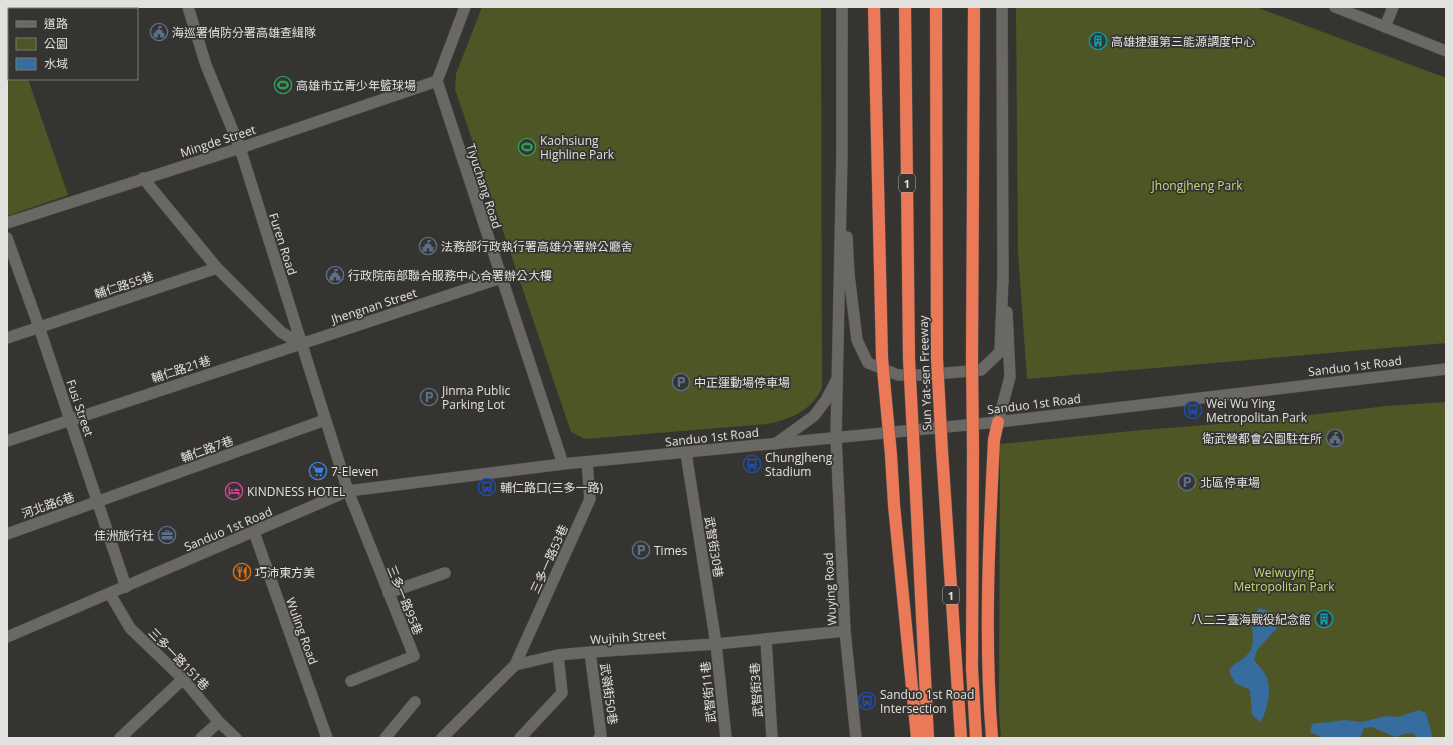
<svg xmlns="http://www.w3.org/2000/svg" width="1453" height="745" viewBox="0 0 1453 745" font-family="'Open Sans','Noto Sans TC',sans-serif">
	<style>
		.green { fill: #4e5626 }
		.water { fill: #376c9e }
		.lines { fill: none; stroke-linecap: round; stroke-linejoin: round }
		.minor-casing { stroke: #545250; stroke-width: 12 }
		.tertiary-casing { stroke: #545250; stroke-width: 12 }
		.motorway-casing { stroke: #545250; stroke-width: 13 }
		.minor { stroke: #6a6865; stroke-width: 11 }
		.tertiary { stroke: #6a6865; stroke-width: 11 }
		.motorway { stroke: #eb7957; stroke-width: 12 }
		.motorway-bridge-casing { stroke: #545250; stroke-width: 13; stroke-linecap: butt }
		.motorway-bridge { stroke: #eb7957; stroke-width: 12 }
		.labels { text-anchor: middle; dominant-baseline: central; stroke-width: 3.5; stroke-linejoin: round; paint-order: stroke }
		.shield { fill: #363431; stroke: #aeadab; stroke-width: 1 }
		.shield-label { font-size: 11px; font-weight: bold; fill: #e2e1df }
		.poi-label { font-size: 12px; fill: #e2e1df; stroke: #363431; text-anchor: start }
		.street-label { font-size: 12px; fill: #e2e1df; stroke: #363431 }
		.park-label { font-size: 12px; fill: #c7d874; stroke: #363431 }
	</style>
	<rect width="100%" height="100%" fill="#363431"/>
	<path class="green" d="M482 7H821L822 388C811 411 791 419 767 424L585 439 571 432 455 89 456 74Z
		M1016 7H1256L1446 78V343L1027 379 1018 253Z
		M7 17 9 22V79H28L68 195 7 216Z
		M1446 402V738H1001L999 713 1000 444 1142 430 1258 421 1387 406Z"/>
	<path class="water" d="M1259 608 1272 612 1277 628 1257 650 1254 660C1258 665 1265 672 1267 678 1272 691 1267 710 1261 722L1252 715 1250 690 1235 683 1229 671C1236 660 1238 664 1245 657 1257 648 1252 631 1251 619Z
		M1419 710 1426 713 1433 738H1416L1414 734 1408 733 1395 737 1372 727 1364 728 1360 738H1323L1310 732 1312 724 1345 720 1361 722 1387 716 1398 717Z"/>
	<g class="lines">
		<defs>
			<path id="minor" d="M188 7 206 65 240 148 348 491 414 656 351 681
				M465 7 437 81 563 464
				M1385 27 1393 7
				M143 178 217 268 281 332 301 344
				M7 223 240 148 437 81
				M7 238 39 327 126 587
				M7 338 217 268
				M836 438 845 631 856 738
				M7 441 501 278
				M775 444 814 416 826 400 837 379
				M686 453 716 644 726 738
				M254 532 327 738
				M7 534 325 420
				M388 593 445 573
				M110 594 130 628 183 679 219 722 236 738
				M766 639 772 738
				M590 652 601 736 599 738
				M515 665 590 499 587 462
				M120 738 183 679
				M201 738 219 722
				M385 738 415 702
				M442 738 515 665 558 655 590 652 716 644 845 631
				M520 738 562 693 558 655"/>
			<path id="tertiary" d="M1002 7 1003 283
				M1335 7 1446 51
				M847 237 849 275 857 340 868 363 898 375H923L981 370 1000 352 1003 277
				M998 422 1010 377 1007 312
				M836 438 842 152V7
				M7 637 348 491 563 464 998 422 1446 369"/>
			<path id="motorway" d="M874 7 882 358
				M905 7 909 359
				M936 7 937 359
				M972 358 974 7
				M973 450 972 668 976 738
				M942 451 961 738
				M914 454 928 738
				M891 455 894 505 917 738
				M992 738C984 639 989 539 994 440L998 422"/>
		</defs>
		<use href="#minor" class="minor-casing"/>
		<use href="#tertiary" class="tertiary-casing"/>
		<use href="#motorway" class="motorway-casing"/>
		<use href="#minor" class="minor"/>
		<use href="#tertiary" class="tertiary"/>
		<use href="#motorway" class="motorway"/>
		<defs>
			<path id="motorway-bridge" d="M882 358 891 455
				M972 358 973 450
				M909 359 914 454
				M937 359 942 451"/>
		</defs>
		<use href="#motorway-bridge" class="motorway-bridge-casing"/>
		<use href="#motorway-bridge" class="motorway-bridge"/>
	</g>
	<defs>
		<symbol id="civic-ring" viewBox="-11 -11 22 22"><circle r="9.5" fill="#363431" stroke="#5c6f8a" stroke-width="1.5"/><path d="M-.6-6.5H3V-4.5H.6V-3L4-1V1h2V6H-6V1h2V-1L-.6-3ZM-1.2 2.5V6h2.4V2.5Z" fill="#5c6f8a"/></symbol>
		<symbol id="building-ring" viewBox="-11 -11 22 22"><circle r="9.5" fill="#363431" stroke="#0f9aa8" stroke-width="1.5"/><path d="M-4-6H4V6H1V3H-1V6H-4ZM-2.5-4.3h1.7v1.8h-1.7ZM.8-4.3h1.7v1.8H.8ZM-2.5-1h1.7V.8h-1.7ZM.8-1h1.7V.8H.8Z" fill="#0f9aa8"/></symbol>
		<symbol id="stadium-ring" viewBox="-11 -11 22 22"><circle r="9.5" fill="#363431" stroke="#2e9e5b" stroke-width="1.5"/><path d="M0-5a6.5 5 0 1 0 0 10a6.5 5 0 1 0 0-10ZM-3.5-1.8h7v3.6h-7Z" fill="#2e9e5b"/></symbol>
		<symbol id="parking-ring" viewBox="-11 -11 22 22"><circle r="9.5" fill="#363431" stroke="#5c6f8a" stroke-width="1.5"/><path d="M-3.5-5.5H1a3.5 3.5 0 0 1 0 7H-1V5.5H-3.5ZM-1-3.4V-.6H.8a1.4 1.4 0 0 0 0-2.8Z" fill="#5c6f8a"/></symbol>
		<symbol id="bus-ring" viewBox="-11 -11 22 22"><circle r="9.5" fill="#363431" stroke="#1a4fb4" stroke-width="1.5"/><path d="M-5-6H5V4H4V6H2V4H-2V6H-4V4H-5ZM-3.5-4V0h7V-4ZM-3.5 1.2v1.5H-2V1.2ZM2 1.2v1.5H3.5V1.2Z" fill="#1a4fb4"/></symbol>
		<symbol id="supermarket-ring" viewBox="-11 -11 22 22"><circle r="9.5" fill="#363431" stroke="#3f7fe0" stroke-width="1.5"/><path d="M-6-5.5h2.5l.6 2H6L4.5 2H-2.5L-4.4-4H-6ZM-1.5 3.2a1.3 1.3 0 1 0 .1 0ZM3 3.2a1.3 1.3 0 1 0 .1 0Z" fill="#3f7fe0"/></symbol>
		<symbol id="hotel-ring" viewBox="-11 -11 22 22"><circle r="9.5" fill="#363431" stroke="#d1479c" stroke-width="1.5"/><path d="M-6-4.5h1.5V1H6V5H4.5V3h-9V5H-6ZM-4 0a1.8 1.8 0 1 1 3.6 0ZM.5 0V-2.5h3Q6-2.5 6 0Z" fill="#d1479c"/></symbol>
		<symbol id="office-ring" viewBox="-11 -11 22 22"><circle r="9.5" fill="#363431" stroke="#5c6f8a" stroke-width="1.5"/><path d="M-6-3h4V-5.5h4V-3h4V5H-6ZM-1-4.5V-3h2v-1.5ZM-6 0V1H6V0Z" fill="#5c6f8a"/></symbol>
		<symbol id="restaurant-ring" viewBox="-11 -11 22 22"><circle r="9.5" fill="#363431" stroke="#e8710a" stroke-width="1.5"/><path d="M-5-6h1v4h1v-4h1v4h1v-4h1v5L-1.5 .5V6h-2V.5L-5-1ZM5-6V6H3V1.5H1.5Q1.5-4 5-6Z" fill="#e8710a"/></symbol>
	</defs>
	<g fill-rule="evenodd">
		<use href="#civic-ring" x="149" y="22" width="20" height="20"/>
		<use href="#building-ring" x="1088" y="31" width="20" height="20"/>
		<use href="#stadium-ring" x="273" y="75" width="20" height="20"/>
		<use href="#stadium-ring" x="517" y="137" width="20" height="20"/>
		<use href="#civic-ring" x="418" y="236" width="20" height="20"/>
		<use href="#civic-ring" x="325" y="265" width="20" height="20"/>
		<use href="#parking-ring" x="671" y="372" width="20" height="20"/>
		<use href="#parking-ring" x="419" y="387" width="20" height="20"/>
		<use href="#bus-ring" x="1183" y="400" width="20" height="20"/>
		<use href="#civic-ring" x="1325" y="428" width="20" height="20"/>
		<use href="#bus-ring" x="742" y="454" width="20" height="20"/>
		<use href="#supermarket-ring" x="308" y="461" width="20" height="20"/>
		<use href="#parking-ring" x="1177" y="472" width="20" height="20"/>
		<use href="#bus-ring" x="477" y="477" width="20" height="20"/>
		<use href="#hotel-ring" x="224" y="481" width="20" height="20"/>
		<use href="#office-ring" x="157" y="525" width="20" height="20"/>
		<use href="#parking-ring" x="631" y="540" width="20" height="20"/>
		<use href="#restaurant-ring" x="232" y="562" width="20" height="20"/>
		<use href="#building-ring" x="1314" y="609" width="20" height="20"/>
		<use href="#bus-ring" x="857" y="691" width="20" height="20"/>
	</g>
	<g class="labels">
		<g class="shield">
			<rect x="899" y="174" width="16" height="18" rx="3"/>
			<rect x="943" y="586" width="16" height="18" rx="3"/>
		</g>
		<g class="shield-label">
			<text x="907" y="183">1</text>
			<text x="951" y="595">1</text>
		</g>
		<g class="poi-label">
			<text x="172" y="32">海巡署偵防分署高雄查緝隊</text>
			<text x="1111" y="41">高雄捷運第三能源調度中心</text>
			<text x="296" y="85">高雄市立青少年籃球場</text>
			<text x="540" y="140">Kaohsiung<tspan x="540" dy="14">Highline Park</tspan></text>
			<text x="441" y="246">法務部行政執行署高雄分署辦公廳舍</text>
			<text x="348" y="275">行政院南部聯合服務中心合署辦公大樓</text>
			<text x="694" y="382">中正運動場停車場</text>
			<text x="442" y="390">Jinma Public<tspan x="442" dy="14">Parking Lot</tspan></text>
			<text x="1206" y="403">Wei Wu Ying<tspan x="1206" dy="14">Metropolitan Park</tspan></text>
			<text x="1322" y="438" text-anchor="end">衛武營都會公園駐在所</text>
			<text x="765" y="457">Chungjheng<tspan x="765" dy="14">Stadium</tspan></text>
			<text x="331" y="471">7-Eleven</text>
			<text x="1200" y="482">北區停車場</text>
			<text x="500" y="487">輔仁路口(三多一路)</text>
			<text x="247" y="491">KINDNESS HOTEL</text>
			<text x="154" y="535" text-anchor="end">佳洲旅行社</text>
			<text x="654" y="550">Times</text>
			<text x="255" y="572">巧沛東方美</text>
			<text x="1311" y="619" text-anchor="end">八二三臺海戰役紀念館</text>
			<text x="880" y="694">Sanduo 1st Road<tspan x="880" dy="14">Intersection</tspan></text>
		</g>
		<g class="street-label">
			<text transform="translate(218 141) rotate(-18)">Mingde Street</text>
			<text transform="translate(484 186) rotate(72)">Tiyuchang Road</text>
			<text transform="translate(283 244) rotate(72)">Furen Road</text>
			<text transform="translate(124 285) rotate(-18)">輔仁路55巷</text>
			<text transform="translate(374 306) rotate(-18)">Jhengnan Street</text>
			<text transform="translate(1355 366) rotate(-7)">Sanduo 1st Road</text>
			<text transform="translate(181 369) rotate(-18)">輔仁路21巷</text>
			<text transform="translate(925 373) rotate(-92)">Sun Yat-sen Freeway</text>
			<text transform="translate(1034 404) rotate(-7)">Sanduo 1st Road</text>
			<text transform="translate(80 408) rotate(71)">Fusi Street</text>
			<text transform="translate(712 437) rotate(-6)">Sanduo 1st Road</text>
			<text transform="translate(207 449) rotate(-20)">輔仁路7巷</text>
			<text transform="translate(48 505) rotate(-19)">河北路6巷</text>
			<text transform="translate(228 529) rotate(-23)">Sanduo 1st Road</text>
			<text transform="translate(714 547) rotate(81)">武智街30巷</text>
			<text transform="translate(549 559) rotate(-66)">三多一路53巷</text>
			<text transform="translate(830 589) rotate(-93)">Wuying Road</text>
			<text transform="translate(405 600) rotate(68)">三多一路95巷</text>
			<text transform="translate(302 631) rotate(70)">Wuling Road</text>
			<text transform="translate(628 637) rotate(-4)">Wujhih Street</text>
			<text transform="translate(179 659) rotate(46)">三多一路151巷</text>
			<text transform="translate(756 690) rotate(-94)">武智街3巷</text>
			<text transform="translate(708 692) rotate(-96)">武智街11巷</text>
			<text transform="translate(609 694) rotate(82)">武嶺街50巷</text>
		</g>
		<g class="park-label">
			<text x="1197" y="185">Jhongjheng Park</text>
			<text x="1284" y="572">Weiwuying<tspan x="1284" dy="14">Metropolitan Park</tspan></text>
		</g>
	</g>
	<rect width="1453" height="745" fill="none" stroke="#e2e1df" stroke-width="16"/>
	<rect x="8" y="8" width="130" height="72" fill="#363431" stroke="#7b7977"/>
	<rect x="16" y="21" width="20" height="6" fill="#6a6865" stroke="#7b7977"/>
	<text x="44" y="28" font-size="12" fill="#e2e1df">道路</text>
	<rect x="16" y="38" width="20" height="12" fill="#4e5626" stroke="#7b7977"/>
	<text x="44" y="48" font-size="12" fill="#e2e1df">公園</text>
	<rect x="16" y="58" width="20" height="12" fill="#376c9e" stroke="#7b7977"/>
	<text x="44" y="68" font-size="12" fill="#e2e1df">水域</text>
</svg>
